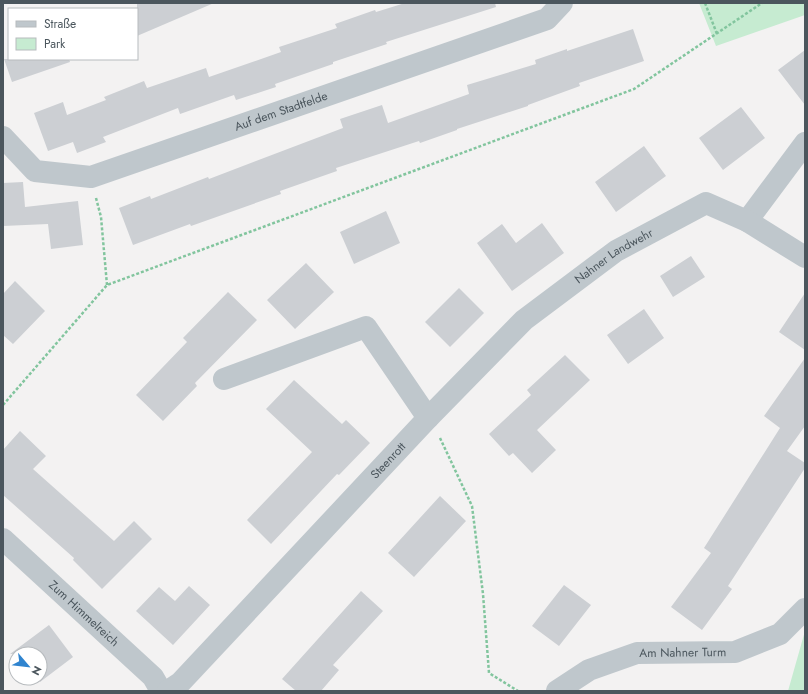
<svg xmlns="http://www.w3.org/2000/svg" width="808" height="694" viewBox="0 0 808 694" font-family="Jost,sans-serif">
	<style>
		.green { fill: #c6ebd1 }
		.building { fill: #cccfd3 }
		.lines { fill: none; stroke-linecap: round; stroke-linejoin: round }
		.path { stroke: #82c59e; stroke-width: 2.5; stroke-dasharray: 3 2; stroke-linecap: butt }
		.minor { stroke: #bfc7cc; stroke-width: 22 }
		.labels { text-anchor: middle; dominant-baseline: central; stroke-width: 3.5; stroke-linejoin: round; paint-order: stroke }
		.street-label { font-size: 12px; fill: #4b565d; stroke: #fff }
	</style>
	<rect width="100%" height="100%" fill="#f3f2f2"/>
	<path class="green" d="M699 3H805V15L716 46Z
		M805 631V691H788Z"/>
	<path class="building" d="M137 3H214L137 36Z
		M405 3H495L496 7 386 42 387 44 333 62V64L275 84 276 87 236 100 234 95 180 114 178 108 103 137 106 142 77 153 73 142 48 151 34 113 63 102 67 115 106 100 104 97 144 81 147 88 206 68 209 77 281 52 279 47 337 28 335 24 375 10 376 12Z
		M633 29 644 61 579 83 580 86 528 105V106L457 129V130L420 143 419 141 336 168 337 171 280 191 281 194 191 226 190 224 133 245 119 208 150 196 151 199 208 177 209 179 343 128 340 119 382 105 388 123 469 94 467 85 536 64 535 60 567 49V51Z
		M805 50V105L778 70Z
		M4 59H69L70 62 12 82Z
		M741 107 765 138 723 170 699 138Z
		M644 146 666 176 616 212 595 182Z
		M23 182 25 207 78 201 83 245 51 249 48 224 3 226V183Z
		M386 211 400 243 354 264 340 232Z
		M542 223 564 253 512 291 477 243 502 224 516 243Z
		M691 256 705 277 673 297 660 276Z
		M306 263 334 292 295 329 267 300Z
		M15 281 45 311 13 344 3 335V294Z
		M459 288 484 313 450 347 425 322Z
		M228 292 257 320 195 383 197 386 163 421 136 395 187 342 183 338Z
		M805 293V350L779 332Z
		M644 309 664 338 628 364 607 335Z
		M565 355 590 380 537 430 556 450 532 473 513 453 509 456 489 434 531 395 527 390Z
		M805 358V426L787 451 805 463V468L728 586 732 589 702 630 671 607 711 553 704 548 780 428 764 416Z
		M294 380 342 424 346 420 370 443 339 475 337 474 271 544 247 520 312 452 266 409Z
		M20 431 46 456 33 469 114 541 134 521 152 539 102 589 73 560 74 558 3 495V450Z
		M440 496 466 521 414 577 388 553Z
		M564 585 591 605 559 646 532 626Z
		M189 586 210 605 173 645 136 611 159 587 175 601Z
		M361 591 383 611 333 665 339 670 321 691H296L282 679Z
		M49 625 73 657 40 682V654H10Z"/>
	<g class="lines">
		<path class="path" d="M705 3 717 34
			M96 198 101 217 107 285
			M3 405 107 285 634 89 762 3
			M440 438 472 506 483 594 489 673 518 691"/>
		<g class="minor">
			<path id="s1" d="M3 137 35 171 91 177 547 19 562 3"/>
			<path d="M747 221 805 143"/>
			<path d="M224 379 366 327 428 418"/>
			<path id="s2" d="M3 539 153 677 161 691"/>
			<path id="s3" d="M168 691 180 683 428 418 524 320 616 251 706 203 747 221 805 257"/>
			<path id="s4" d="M557 691 589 670 637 653 735 652 780 634 805 609"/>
		</g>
	</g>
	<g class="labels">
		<g class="street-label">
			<text stroke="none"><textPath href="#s1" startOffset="304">Auf dem Stadtfelde</textPath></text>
			<text stroke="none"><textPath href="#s3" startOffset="625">Nahner Landwehr</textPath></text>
			<text stroke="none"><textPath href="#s3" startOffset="319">Steenrott</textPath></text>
			<text stroke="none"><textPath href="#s2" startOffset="110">Zum Himmelreich</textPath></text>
			<text stroke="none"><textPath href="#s4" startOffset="135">Am Nahner Turm</textPath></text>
		</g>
	</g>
	<rect width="808" height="694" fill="none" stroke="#4b565d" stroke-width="8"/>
	<rect x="8" y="8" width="130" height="52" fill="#ffffff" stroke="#b7bbbe"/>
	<rect x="16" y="21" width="20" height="6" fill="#bfc7cc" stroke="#b7bbbe"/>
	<text x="44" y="28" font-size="12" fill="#4b565d">Straße</text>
	<rect x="16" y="38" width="20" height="12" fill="#c6ebd1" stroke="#b7bbbe"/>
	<text x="44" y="48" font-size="12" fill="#4b565d">Park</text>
	<g transform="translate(28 666) rotate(118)"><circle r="19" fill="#ffffff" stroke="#b7bbbe"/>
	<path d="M0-3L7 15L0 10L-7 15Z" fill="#2f84cf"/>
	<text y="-6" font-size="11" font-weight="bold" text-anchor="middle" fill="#4b565d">N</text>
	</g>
</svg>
